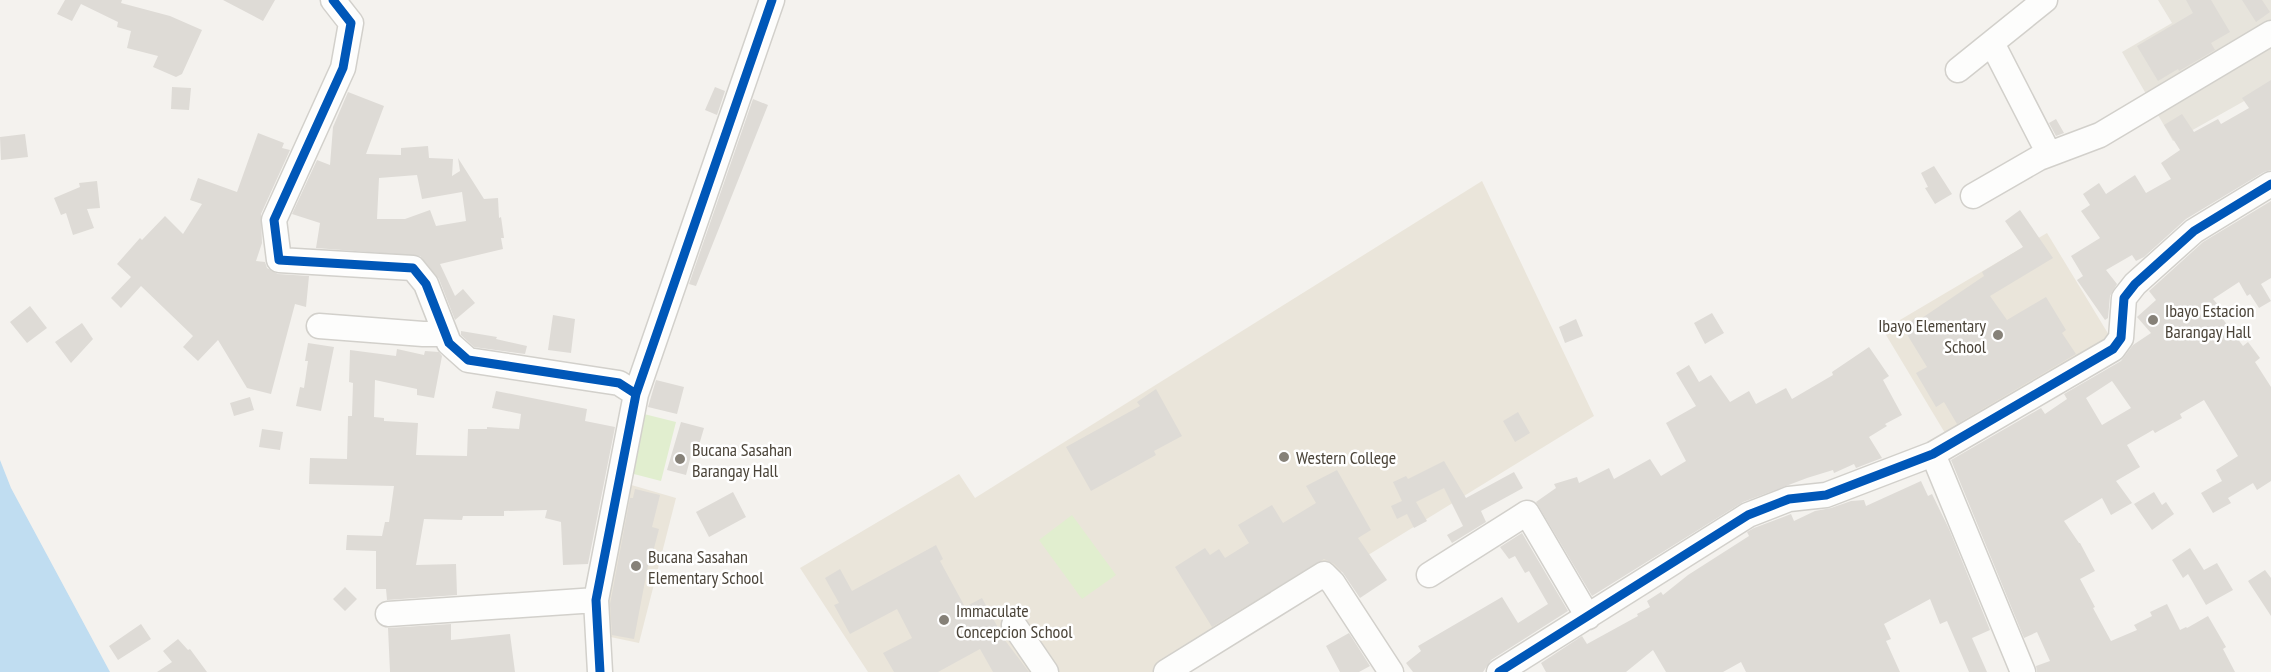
<svg xmlns="http://www.w3.org/2000/svg" width="2271" height="672" viewBox="0 0 2271 672" font-family="'PT Sans Narrow',sans-serif">
	<style>
		.residential { fill: #e7e4dc }
		.education { fill: #eae5da }
		.green { fill: #e1eecf }
		.water { fill: #c0ddf1 }
		.building { fill: #dedbd6; fill-rule: evenodd }
		.lines { fill: none; stroke-linecap: round; stroke-linejoin: round }
		.minor-casing { stroke: #d2d0cb; stroke-width: 27 }
		.minor { stroke: #fdfdfc; stroke-width: 24 }
		.cycleway-casing { stroke: #fff; stroke-width: 13 }
		.cycleway { stroke: #0057b8; stroke-width: 9 }
		.poi-dot { fill: #868178; stroke: #fff; stroke-width: 2 }
		.labels { text-anchor: middle; dominant-baseline: central; stroke-width: 5; stroke-linejoin: round; paint-order: stroke }
		.poi-label { font-size: 18px; fill: #4b4439; stroke: #fff; text-anchor: start }
	</style>
	<rect width="100%" height="100%" fill="#f4f2ee"/>
	<path class="residential" d="M2158 0H2271V86L2173 141 2122 52 2172 23Z"/>
	<path class="education" d="M1482 181 1594 416 1178 672H868L800 568 959 474 975 498Z
		M2047 233 2112 340 1948 438 1883 330Z
		M628 484 676 498 639 643 601 635Z"/>
	<path class="green" d="M644 414 676 422 661 481 630 473Z
		M1072 515 1116 575 1082 599 1039 540Z"/>
	<path class="water" d="M0 460 11 488 110 672H0Z"/>
	<path class="building" d="M65 0H122L121 3 170 16 202 30 182 74 176 77 153 67 158 56 127 48 131 31 117 27 118 22 81 4 72 21 57 14Z
		M223 0H275L263 21Z
		M2186 0H2211L2230 32 2211 43 2215 50 2179 71 2178 69 2158 81 2137 46 2193 13Z
		M2242 0H2262L2270 12 2256 22Z
		M2271 80V170L2264 172 2186 219 2144 257 2136 261 2132 255 2106 270 2117 284 2110 296 2108 318 2105 320 2077 280 2083 276 2071 256 2100 238 2081 211 2090 205 2083 194 2099 183 2106 194 2135 175 2146 193 2171 179 2161 163 2180 150 2164 125 2182 114 2194 132 2218 119 2221 124 2249 108 2242 98Z
		M172 87 191 88 189 110 171 109Z
		M715 87 725 91 717 115 705 110Z
		M348 92 384 106 366 154 401 155V148L428 146 429 158 453 159 452 176 460 171 458 158 484 199 498 198 499 218 501 217 504 238H501L503 249 440 264 455 296 463 289 475 303 455 320 439 279 420 256 316 248 320 223 292 214 317 160 330 165 333 127ZM417 175 422 199 462 192 466 221 436 226 430 210 405 219H377L379 178Z
		M753 99 768 105 696 286 689 284Z
		M2056 119 2064 133 2056 136 2049 123Z
		M258 133 284 143 282 148 290 150 261 214 262 243 256 261 265 262 267 268 278 274 309 276 306 307 295 304 271 394 247 388 218 340 198 361 183 347 193 336 141 286 121 308 111 298 131 277 117 264 140 238 142 240 165 216 183 234 202 204 190 200 198 178 237 192Z
		M25 134 28 157 1 160 0 137Z
		M1934 166 1952 194 1935 204 1925 188 1928 187 1921 173Z
		M97 181 100 208 87 209 94 228 73 235 66 213 61 215 54 198 80 187 79 183Z
		M2271 201V278L2261 284 2271 301 2259 308 2250 294 2247 296 2239 282 2213 299 2220 307 2216 310 2243 346 2248 342 2260 358 2255 362 2271 387V481L2257 490 2253 483 2228 498 2231 503 2213 513 2201 493 2222 481 2216 470 2238 456 2204 400 2180 414 2182 418 2155 433 2153 430 2127 445 2140 467 2116 481 2132 503 2111 515 2102 498 2064 521 2079 543H2080L2095 571 2080 579 2095 607 2093 608 2111 641 2137 630 2134 625 2152 616 2150 612 2167 604 2180 630 2186 627 2187 628 2208 616 2226 647 2223 649 2235 672H2037L2036 666 2050 661 2037 632 2024 638 1951 460 2041 408 2045 414 2067 399 2064 394 2121 361 2133 345 2151 333 2137 317 2156 300 2149 291 2203 242ZM2112 381 2131 408 2102 425 2086 398Z
		M2020 210 2053 258 1990 296 2007 320 2046 297 2066 330 2062 333 2076 354 1957 424 1944 402 1936 407 1916 373 1927 367 1903 328 1916 317 1919 320 1984 276 1982 272 2023 247 2005 221Z
		M30 306 47 328 27 343 10 322Z
		M1712 313 1724 333 1705 344 1694 323Z
		M553 315 575 319 571 353 548 350Z
		M1576 319 1583 336 1565 343 1559 327Z
		M82 323 93 339 71 363 55 342Z
		M461 331 497 337 496 339 527 346 525 354 474 347 461 335Z
		M308 343 334 347 321 411 296 406 300 387 304 388 308 361H305Z
		M1869 347 1889 376 1883 380 1902 415 1885 424 1887 426 1869 437 1882 458 1856 468 1854 464 1834 473 1833 470 1807 478 1743 502 1592 596 1536 502 1556 488 1554 484 1577 477 1579 483 1609 468 1614 479 1650 459 1661 476 1686 461 1666 423 1696 406 1676 373 1689 365 1699 382 1711 375 1730 402 1749 391 1756 404 1786 388 1792 399 1833 375 1832 372Z
		M397 349 424 355 425 351 439 352 442 356 434 398 417 395V389L375 380 374 417 384 418V421L418 423 416 455 467 456 468 429H487V427L519 429 521 414 492 408 496 391 587 409 585 421 615 427 588 564 563 565 561 522 545 518 547 510 504 511V516H463L462 520 424 519 416 565 456 564 457 595 387 600 386 589H376V551L346 550 347 535 382 536 385 522H389L394 486 309 484 310 458 347 459 348 416H352L353 383 349 382 350 350 396 356Z
		M656 380 684 387 677 414 648 407Z
		M1156 389 1182 436 1154 451 1156 455 1091 491 1066 447 1140 406 1137 402Z
		M250 397 254 410 234 416 230 403Z
		M1518 412 1530 433 1515 442 1503 421Z
		M681 422 704 428 699 445 694 444 686 475 667 470Z
		M262 429 283 432 280 450 259 447Z
		M1444 461 1466 498 1514 472 1523 488 1481 511 1486 522 1452 543 1447 535 1463 526 1444 488 1416 502 1427 521 1414 528 1407 514 1397 519 1391 506 1402 501 1393 482 1406 476 1408 479Z
		M1337 470 1371 530 1358 538 1387 580 1360 598 1343 573 1334 564 1324 559 1212 627 1175 567 1205 548 1210 555 1219 549 1225 558 1249 543 1238 525 1272 505 1283 523 1316 503 1306 486Z
		M1921 481 1928 496 1932 494 1949 529 1990 630 1972 638 1987 672H1969L1947 621 1940 624 1930 599 1884 624 1891 639 1886 641 1900 672H1746L1741 662 1723 672H1666L1653 650 1626 672H1546L1541 663 1582 636 1587 644 1638 616 1637 614 1650 607 1647 601 1661 592 1663 595 1688 575 1749 536 1747 532 1754 528 1791 514 1794 521 1815 511 1831 508 1851 501 1864 500 1866 506Z
		M635 489 660 495 652 527 659 529 652 556 650 555 634 639 612 635 610 604 630 498H633Z
		M733 492 746 517 709 537 696 512Z
		M2154 492 2162 505 2166 502 2174 514 2152 530 2134 504Z
		M1522 533 1568 611 1491 660 1483 672H1413L1406 663 1421 651 1418 646 1502 597 1518 623 1548 604 1529 571 1525 573 1515 556 1509 559 1500 547Z
		M936 545 943 559 940 561 965 607 982 598 1004 639 1029 672H993L980 649 938 672H894L883 653 912 638 897 609 850 634 834 605 839 603 825 578 840 569 852 591Z
		M2190 548 2204 570 2217 563 2233 590 2206 605 2188 574 2183 578 2172 560Z
		M2265 570 2271 578V616L2248 581Z
		M345 587 357 599 345 611 333 599Z
		M141 624 151 639 118 660 109 646Z
		M451 624V640L510 634 515 672H390L388 628Z
		M1349 633 1370 666 1359 672H1340L1326 646Z
		M178 639 188 650 190 649 207 672H157L172 662 163 651Z"/>
	<g class="lines">
		<defs>
			<path id="minor" d="M333 0 351 23 343 68 274 220 279 260 413 268 426 284 449 343 468 360 619 383 636 394
				M1992 43 2049 154
				M1958 70 2045 0
				M1973 196 2039 158 2100 135 2271 33
				M319 326 423 334H445
				M1933 454 2023 672
				M1429 575 1527 513 1588 617
				M388 614 596 600
				M1014 625 1046 672
				M600 672 596 600 636 394 772 0
				M1166 672 1324 574 1333 583 1391 672
				M1499 672 1748 515 1789 499 1826 495 1933 454 2113 349 2121 338 2124 298 2135 284 2194 231 2271 184"/>
		</defs>
		<use href="#minor" class="minor-casing"/>
		<use href="#minor" class="minor"/>
		<defs>
			<path id="cycleway" d="M333 0 351 23 343 68 274 220 279 260 413 268 426 284 449 343 468 360 619 383 636 394
				M600 672 596 600 636 394 772 0
				M1499 672 1748 515 1789 499 1826 495 1933 454 2113 349 2121 338 2124 298 2135 284 2194 231 2271 184"/>
		</defs>
		<use href="#cycleway" class="cycleway-casing"/>
		<use href="#cycleway" class="cycleway"/>
	</g>
	<g class="poi-dot">
		<circle cx="2153" cy="320" r="6"/>
		<circle cx="1998" cy="335" r="6"/>
		<circle cx="1284" cy="457" r="6"/>
		<circle cx="680" cy="459" r="6"/>
		<circle cx="636" cy="566" r="6"/>
		<circle cx="944" cy="620" r="6"/>
	</g>
	<g class="labels">
		<g class="poi-label">
			<text x="2165" y="310">Ibayo Estacion<tspan x="2165" dy="21">Barangay Hall</tspan></text>
			<text x="1986" y="325" text-anchor="end">Ibayo Elementary<tspan x="1986" dy="21">School</tspan></text>
			<text x="692" y="449">Bucana Sasahan<tspan x="692" dy="21">Barangay Hall</tspan></text>
			<text x="1296" y="457">Western College</text>
			<text x="648" y="556">Bucana Sasahan<tspan x="648" dy="21">Elementary School</tspan></text>
			<text x="956" y="610">Immaculate<tspan x="956" dy="21">Concepcion School</tspan></text>
		</g>
	</g>
</svg>
